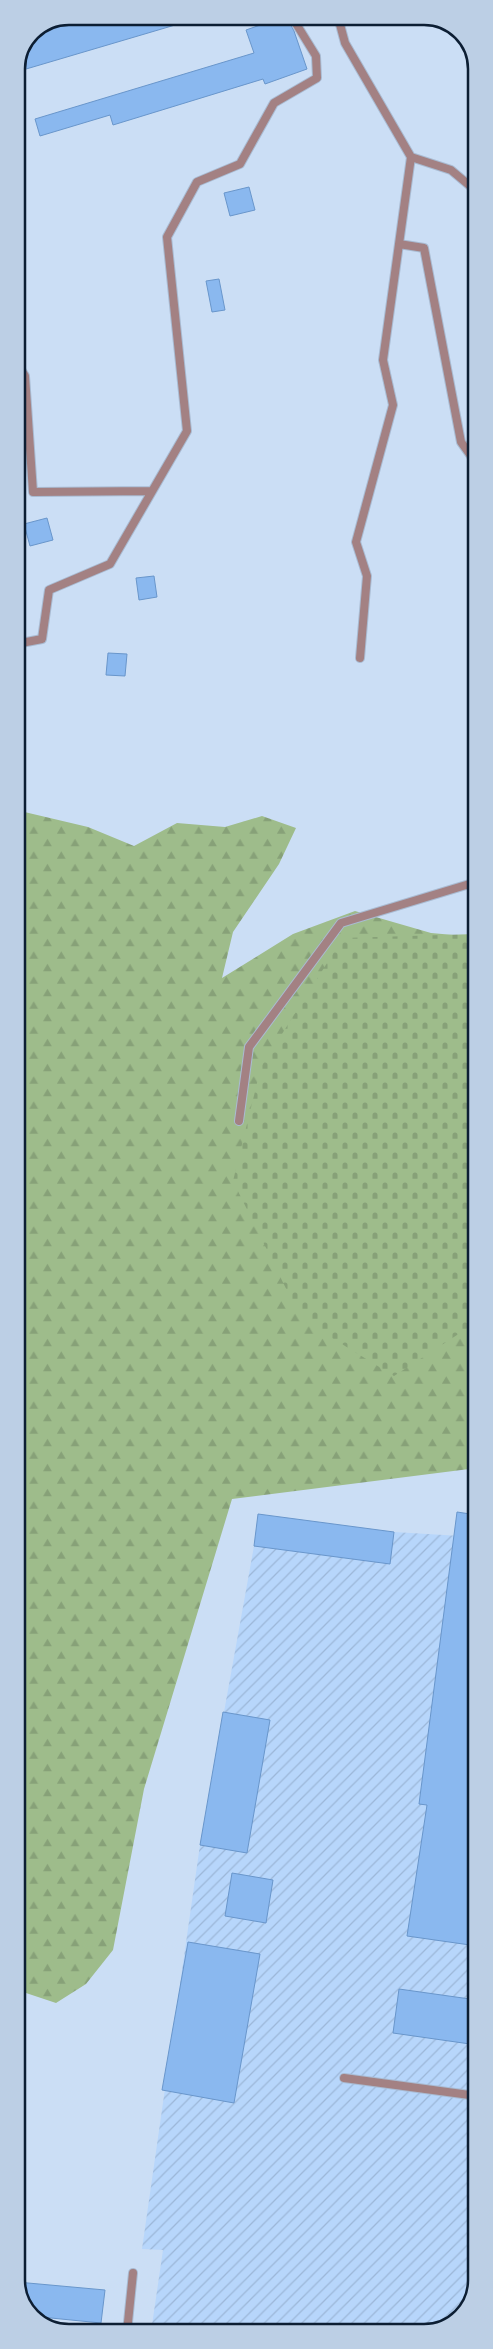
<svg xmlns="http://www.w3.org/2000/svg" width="493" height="2349" viewBox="0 0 493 2349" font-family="'Work Sans',sans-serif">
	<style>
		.industrial { fill: url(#industrial-furrows) }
		.forest { fill: url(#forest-firs) }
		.cemetery { fill: url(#cemetery-stones) }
		.building { fill: #8ab8ef; stroke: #6996cb }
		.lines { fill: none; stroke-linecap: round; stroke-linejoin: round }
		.service-casing { stroke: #a9bbd2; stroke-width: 10 }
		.service { stroke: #a38183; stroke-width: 8 }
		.rim { fill: none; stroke: #0c1e33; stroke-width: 2.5 }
	</style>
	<defs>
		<pattern id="industrial-furrows" width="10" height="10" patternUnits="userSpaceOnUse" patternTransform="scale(1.25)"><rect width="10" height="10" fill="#b7d6fb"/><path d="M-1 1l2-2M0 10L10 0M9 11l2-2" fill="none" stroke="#9cb7d8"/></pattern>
		<pattern id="forest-firs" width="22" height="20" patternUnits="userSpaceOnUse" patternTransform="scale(1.25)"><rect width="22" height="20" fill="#9ebc8b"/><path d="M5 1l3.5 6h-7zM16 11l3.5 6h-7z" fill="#87a178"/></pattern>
		<pattern id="cemetery-stones" width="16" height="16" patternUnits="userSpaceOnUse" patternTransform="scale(1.25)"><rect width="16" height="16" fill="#9ebc8b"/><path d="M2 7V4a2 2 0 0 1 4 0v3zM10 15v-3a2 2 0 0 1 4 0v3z" fill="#87a178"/></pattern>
	</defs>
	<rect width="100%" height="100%" fill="#cbdef5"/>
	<path class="industrial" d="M394 1532 477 1537V2280L464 2314 431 2332H151L163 2250 142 2249 200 1845 254 1546Z"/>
	<path class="forest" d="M16 810 88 827 134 846 177 823 225 827 262 816 296 828 279 864 233 932 222 978 293 934 355 911 431 933 476 937 477 1468 232 1499 144 1789 113 1950 86 1984 56 2003 17 1990Z"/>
	<path class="cemetery" d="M476 934 477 1322 394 1376 301 1319 233 1181 261 1067 343 938Z"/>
	<path class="building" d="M69 16H192V20L16 72 32 32Z
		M286 16 294 31 307 69 265 84 263 79 113 125 110 115 40 136 35 119 254 53 246 30Z
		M249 187 255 210 230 216 224 193Z
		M219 279 225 310 212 312 206 281Z
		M47 518 53 540 30 546 24 524Z
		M154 576 157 597 139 600 136 578Z
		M108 653 127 654 125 676 106 675Z
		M457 1512 477 1515V1946L407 1936 427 1805 419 1804Z
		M258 1514 394 1532 390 1564 254 1546Z
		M223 1712 270 1720 247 1853 200 1845Z
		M232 1873 273 1880 266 1923 225 1916Z
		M188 1942 260 1954 234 2103 162 2090Z
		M399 1989 477 2000V2045L393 2033Z
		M17 2282 105 2290 101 2323 31 2316 17 2287Z"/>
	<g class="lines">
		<defs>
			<path id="service" d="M338 17 345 43 411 157 383 360 393 405 356 542 367 576 360 658
				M411 157 451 170 476 191
				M399 244 424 248 461 442 476 463
				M16 362 25 376 33 492 152 491
				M16 644 42 639 49 590 110 564 187 431 167 237 197 182 240 164 274 103 317 78 316 56 292 17
				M239 1121 249 1047 341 923 476 882
				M344 2078 477 2096
				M127 2332 133 2273"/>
		</defs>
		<use href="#service" class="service-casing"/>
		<use href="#service" class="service"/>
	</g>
	<path d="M0 0H493V2349H0ZM69 25H424A44 44 0 0 1 468 69V2280A44 44 0 0 1 424 2324H69A44 44 0 0 1 25 2280V69A44 44 0 0 1 69 25Z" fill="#bccfe5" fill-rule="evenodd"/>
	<path class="rim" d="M69 25H424A44 44 0 0 1 468 69V2280A44 44 0 0 1 424 2324H69A44 44 0 0 1 25 2280V69A44 44 0 0 1 69 25Z"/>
</svg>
